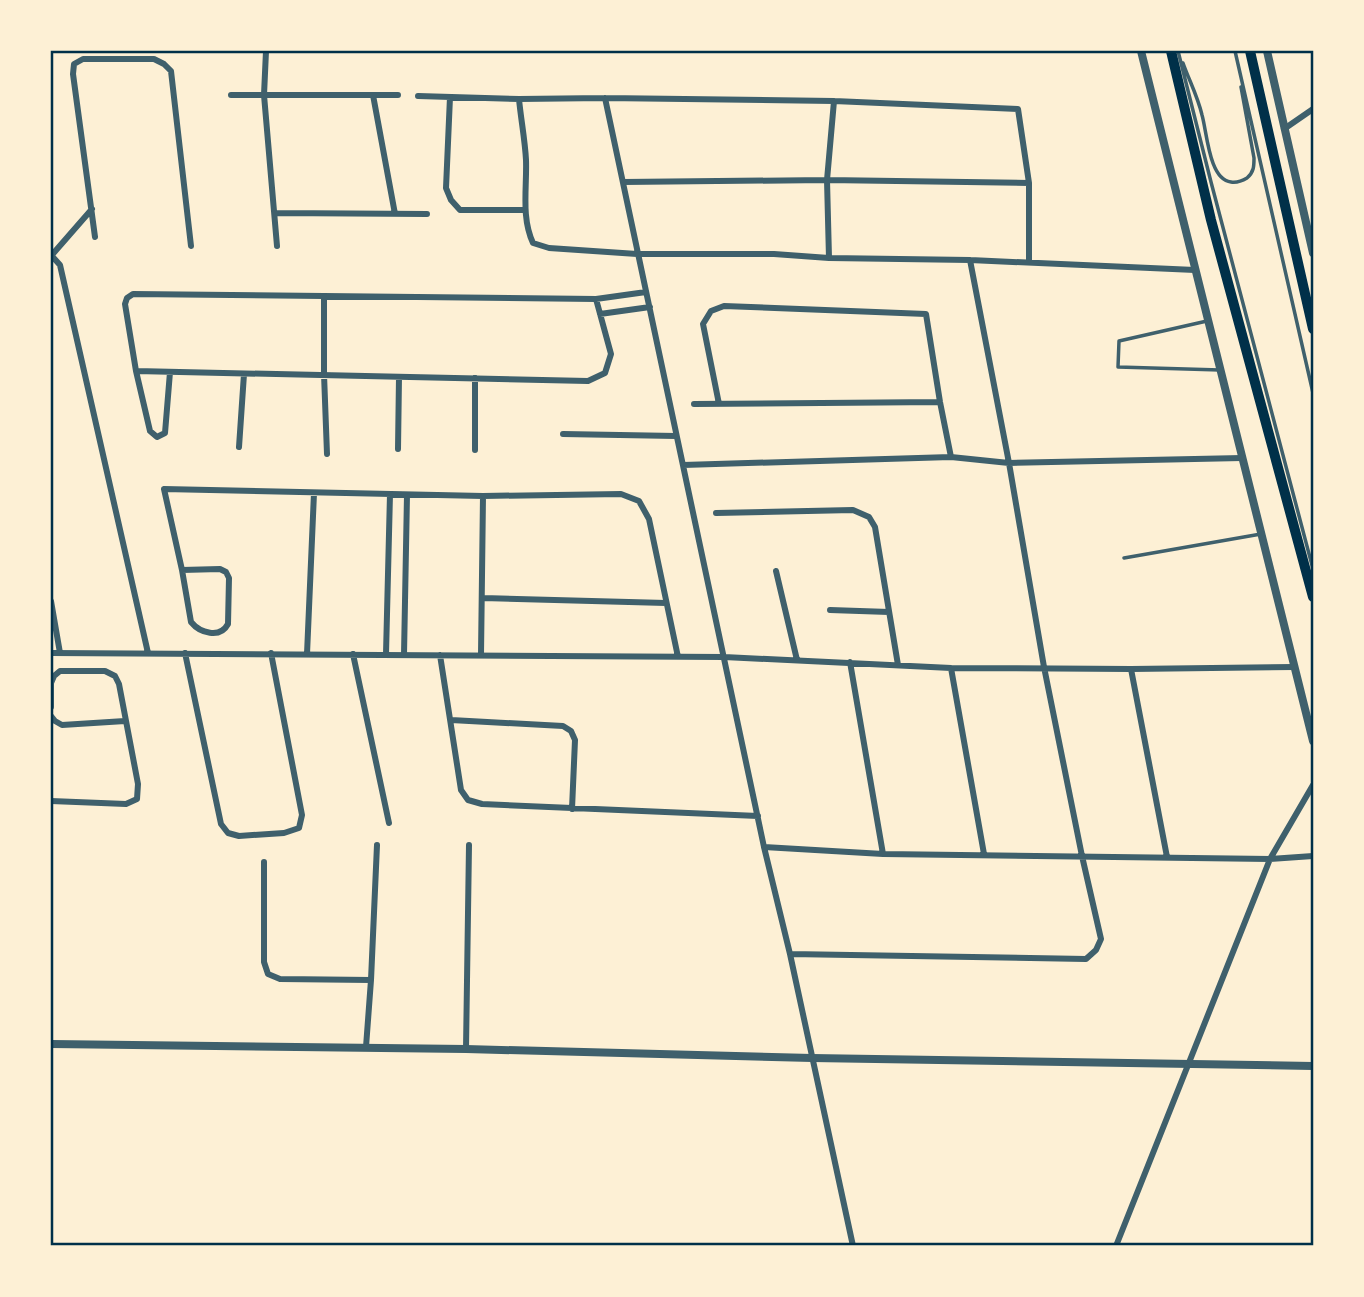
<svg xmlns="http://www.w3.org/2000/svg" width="1364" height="1297" viewBox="0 0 1364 1297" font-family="Inter,sans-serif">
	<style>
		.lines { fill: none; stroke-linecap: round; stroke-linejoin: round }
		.service { stroke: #3f606c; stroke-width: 3.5 }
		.minor { stroke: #3f606c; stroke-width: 6 }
		.tertiary { stroke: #3f606c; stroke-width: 8 }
		.trunk { stroke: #003049; stroke-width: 10 }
		.neatline { fill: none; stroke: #003049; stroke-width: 2.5 }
	</style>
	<rect width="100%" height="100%" fill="#fdf0d5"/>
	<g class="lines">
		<path class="service" d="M1178 51 1211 182 1313 569
			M1235 51 1313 393
			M1183 63C1189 80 1198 97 1202 115 1207 132 1209 180 1231 182 1237 183 1242 181 1247 178 1254 172 1254 166 1254 158L1241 87
			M1207 321 1119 341 1118 367 1220 370
			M1124 558 1261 534"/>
		<path class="minor" d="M266 51 264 95 277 246
			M231 95H398
			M373 95 395 214
			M418 96 519 99 605 98 834 101 1018 109 1029 183V262
			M450 97 446 188 451 200 460 210H525
			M605 98 764 847 790 954 853 1246
			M519 99C521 120 525 140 526 160 527 188 521 217 533 243L549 248 637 254H774L829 258 970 260 1195 270
			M1284 129 1313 109
			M623 182 827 180 1029 183
			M275 213 427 214
			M95 237 73 74 74 64 83 59H154L164 64 171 71 191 246
			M51 255 60 265 148 653
			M51 256 92 209
			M829 258 827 180 834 101
			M324 296V374L327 454
			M600 314 650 307
			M136 371 588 381 605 373 611 354 596 299
			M170 372 165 433 157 437 150 431 136 371 125 304 127 298 133 294 596 299 646 292
			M694 404 940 402
			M719 404 703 324 711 311 724 306 926 314 940 402 951 457
			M563 434 676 436
			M239 447 244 374
			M398 449 399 377
			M475 450V378
			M683 465 951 457 1009 463 1242 458
			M716 513 853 510 869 517 875 527 898 665
			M182 570 220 569 226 572 229 578 228 624C220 639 200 633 191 622L182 570 164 489 483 496 621 494 639 501 649 519 678 657
			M776 571 797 660
			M483 598 666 603
			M51 601 60 653
			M830 610 889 612
			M51 653 724 657 951 668 1131 669 1294 667
			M185 653 221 824 228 833 239 836 284 833 299 828 302 815 271 653
			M307 654 314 493
			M353 654 389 823
			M386 654 390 494
			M404 655 407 495
			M440 655 461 790 468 800 482 804 758 816
			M481 655 483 496
			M850 662 883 854
			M951 668 984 854
			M1131 669 1167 857
			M51 707V683L54 676 60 671H105L115 676 119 684 138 784 137 799 126 804 51 801
			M51 716 55 721 62 725 125 721
			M451 720 563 726 571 731 575 740 572 809
			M764 847 883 854 1270 859 1313 856
			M264 862V962L268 974 280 979 371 980
			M790 954 1086 959 1096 950 1101 939 1082 856 1044 667 1009 463 970 260
			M366 1047 371 980 377 845
			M466 1049 469 845
			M1116 1246 1270 859 1313 785"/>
		<path class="tertiary" d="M1141 51 1313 741
			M1267 51 1313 253
			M51 1044 466 1049 812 1058 1313 1066"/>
		<path class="trunk" d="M1171 51 1211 220 1313 597
			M1250 51 1313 329"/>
	</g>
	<rect width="1364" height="1297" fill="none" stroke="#fdf0d5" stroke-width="105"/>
	<rect x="52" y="52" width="1260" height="1192" class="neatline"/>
</svg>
